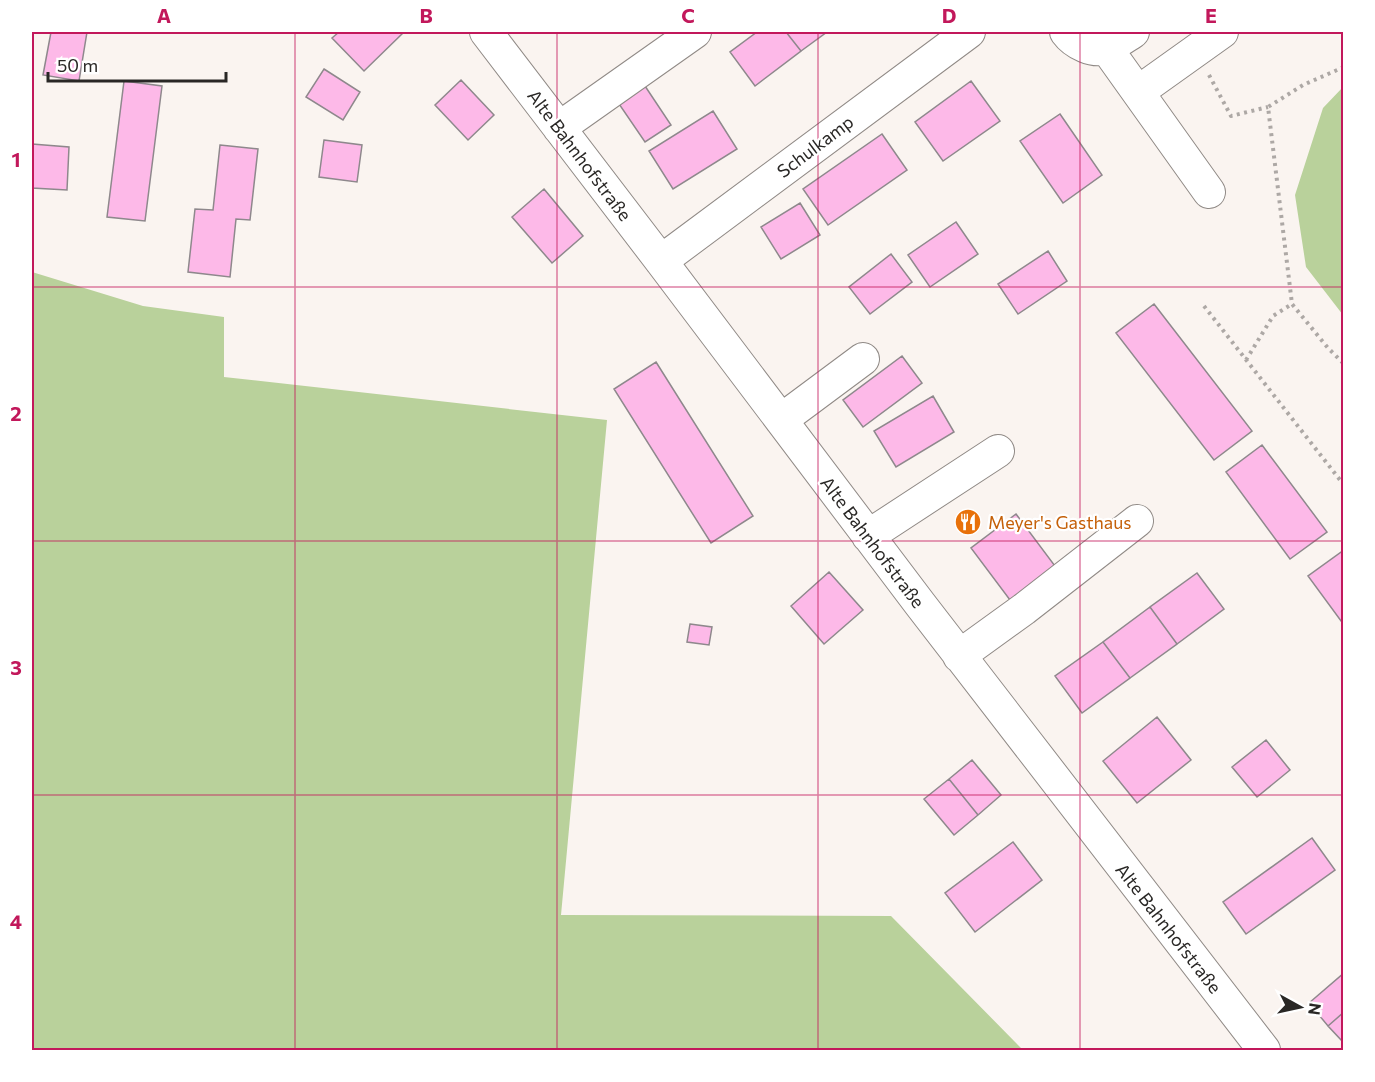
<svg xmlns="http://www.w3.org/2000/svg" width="1375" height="1082" viewBox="0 0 1375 1082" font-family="Commissioner,sans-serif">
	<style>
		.green { fill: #b9d19b }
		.building { fill: #fdb9e8; stroke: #8e888c; stroke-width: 1.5 }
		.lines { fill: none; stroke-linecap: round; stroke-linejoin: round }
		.minor-casing { stroke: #908a86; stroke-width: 34 }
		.path { stroke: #ada8a5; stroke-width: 4; stroke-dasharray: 3 4.5; stroke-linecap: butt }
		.minor { stroke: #fff; stroke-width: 32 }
		.grid { fill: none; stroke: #c2185b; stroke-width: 1.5; stroke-opacity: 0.55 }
		.labels { text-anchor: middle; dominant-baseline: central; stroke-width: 4.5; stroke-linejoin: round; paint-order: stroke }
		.street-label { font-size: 18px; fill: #292725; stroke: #fff }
		.food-label { font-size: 18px; fill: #c56008; stroke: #fff; text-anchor: start }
		.neatline { fill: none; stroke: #c2185b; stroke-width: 2 }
		.grid-label { font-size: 20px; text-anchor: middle; font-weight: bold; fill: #c2185b }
	</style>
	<rect width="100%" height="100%" fill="#faf4f0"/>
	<path class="green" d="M1343 87V315L1306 267 1295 195 1323 108Z
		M32 272 143 306 224 317V377L607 420 561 915 891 916 1023 1050H32Z"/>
	<path class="building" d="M51 32H87L79 81 43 75Z
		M339 32H404L364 71 332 38Z
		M757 32H786L801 51 755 86 730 52Z
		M786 32H827L801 51Z
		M324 69 360 92 343 120 306 97Z
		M461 80 494 115 468 140 435 105Z
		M124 81 162 86 145 221 107 217Z
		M971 81 1000 121 943 161 915 122Z
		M643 83 671 125 645 142 617 101Z
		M713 111 737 149 673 189 649 151Z
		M1060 114 1102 175 1063 203 1020 141Z
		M882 134 907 170 828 225 803 189Z
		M324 140 362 145 357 182 319 177Z
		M32 144 69 147 67 190 32 188Z
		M220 145 258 149 250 220 236 219 230 277 188 272 195 209 213 210Z
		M544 189 583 236 552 263 512 217Z
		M800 203 820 235 781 259 761 227Z
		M956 222 978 254 930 287 908 255Z
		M1048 251 1067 281 1018 314 998 284Z
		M891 254 912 282 870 314 849 287Z
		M1154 304 1252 431 1214 460 1116 333Z
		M902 356 922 383 863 427 843 400Z
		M656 362 753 516 711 543 614 389Z
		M933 396 954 432 896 467 874 431Z
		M1262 445 1327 532 1290 559 1226 472Z
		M1016 514 1055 566 1010 600 971 548Z
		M1344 550V625L1308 576Z
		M829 572 863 610 824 644 791 606Z
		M1197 573 1224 609 1177 644 1150 607Z
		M1150 607 1177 644 1130 678 1103 642Z
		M690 624 712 627 709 645 687 642Z
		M1103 642 1130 678 1082 713 1055 676Z
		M1157 717 1191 760 1137 803 1103 761Z
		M1266 740 1290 770 1257 797 1232 767Z
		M972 760 1001 795 978 815 949 779Z
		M949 779 978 815 954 835 924 799Z
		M1312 838 1335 870 1246 934 1223 902Z
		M1013 842 1042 880 975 932 945 893Z
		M1344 973V1012L1328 1026 1309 1003Z
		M1344 1012V1043L1328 1026Z"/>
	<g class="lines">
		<defs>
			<path id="minor" d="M486 32 661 261 920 604 1264 1050
				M1066 32C1074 43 1094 54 1108 47 1117 43 1125 37 1133 32
				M1107 49 1209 192
				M1138 92 1222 32
				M559 128 695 32
				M661 261 969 32
				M781 420 863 359
				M868 536 998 451
				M959 656 1024 609 1137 521"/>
		</defs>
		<use href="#minor" class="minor-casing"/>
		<path class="path" d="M1344 67 1303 85 1268 107 1292 304 1328 348 1344 364
			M1209 75 1231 116 1268 107
			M1204 306 1344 485
			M1246 360 1273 316 1292 304"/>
		<use href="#minor" class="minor"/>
	</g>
	<path class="grid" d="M295 32V1050M557 32V1050M818 32V1050M1080 32V1050M32 287H1344M32 541H1344M32 795H1344"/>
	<defs>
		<symbol id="restaurant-disc" viewBox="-11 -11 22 22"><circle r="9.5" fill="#e8710a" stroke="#fff"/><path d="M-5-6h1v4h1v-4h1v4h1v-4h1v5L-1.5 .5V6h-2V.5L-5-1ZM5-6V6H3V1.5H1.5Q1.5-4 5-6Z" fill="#fff"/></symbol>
	</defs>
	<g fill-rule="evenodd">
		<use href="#restaurant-disc" x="953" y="507" width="30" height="30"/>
	</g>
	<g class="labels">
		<g class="street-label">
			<text transform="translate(815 146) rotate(-37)">Schulkamp</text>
			<text transform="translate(580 155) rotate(53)">Alte Bahnhofstraße</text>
			<text transform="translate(873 542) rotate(53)">Alte Bahnhofstraße</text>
			<text transform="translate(1169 928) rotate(52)">Alte Bahnhofstraße</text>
		</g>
		<g class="food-label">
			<text x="988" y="522">Meyer's Gasthaus</text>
		</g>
	</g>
	<rect width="1375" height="1082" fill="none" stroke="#ffffff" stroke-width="66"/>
	<g transform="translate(1300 1007) rotate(98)" stroke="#ffffff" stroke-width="4.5" paint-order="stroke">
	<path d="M0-4.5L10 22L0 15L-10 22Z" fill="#292725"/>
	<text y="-9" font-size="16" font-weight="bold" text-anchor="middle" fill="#292725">N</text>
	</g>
	<path d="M48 72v9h178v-9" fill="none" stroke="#292725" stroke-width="3"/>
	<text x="57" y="72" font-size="18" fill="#292725" stroke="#ffffff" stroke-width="4.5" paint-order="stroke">50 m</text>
	<rect x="33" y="33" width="1309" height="1016" class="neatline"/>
	<g class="grid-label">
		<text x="164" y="23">A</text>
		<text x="426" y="23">B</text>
		<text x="688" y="23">C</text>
		<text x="949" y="23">D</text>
		<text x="1211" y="23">E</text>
		<text x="16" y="167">1</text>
		<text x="16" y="421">2</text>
		<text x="16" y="675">3</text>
		<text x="16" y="929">4</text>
	</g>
</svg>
